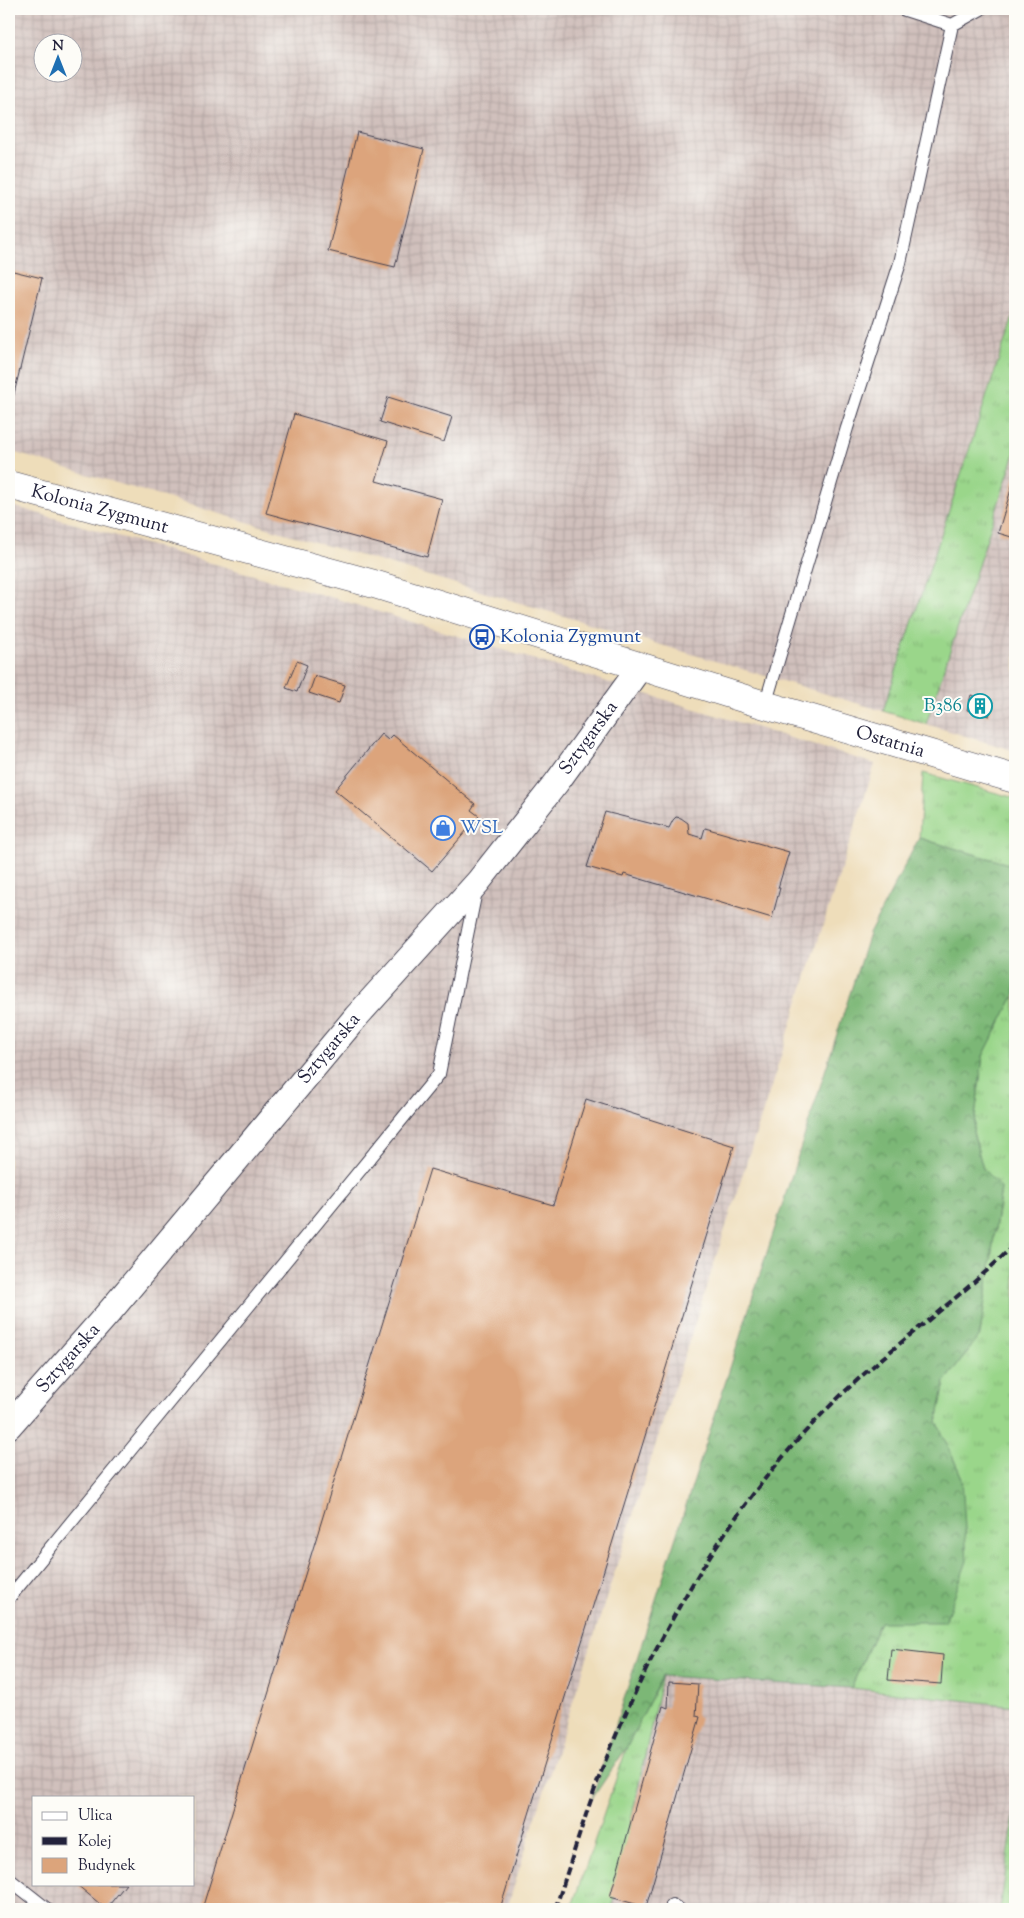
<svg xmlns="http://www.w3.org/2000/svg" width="1024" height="1918" viewBox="0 0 1024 1918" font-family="'Sorts Mill Goudy',serif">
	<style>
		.industrial { fill: url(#industrial-grid); fill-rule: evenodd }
		.grass { fill: url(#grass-tufts); stroke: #5e7c62 }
		.forest { fill: url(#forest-crowns); stroke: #4e6c58 }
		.building { fill: #dca47b }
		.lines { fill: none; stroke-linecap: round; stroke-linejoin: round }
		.service-casing { stroke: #413e4e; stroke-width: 14 }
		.minor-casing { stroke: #413e4e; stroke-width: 27 }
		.tertiary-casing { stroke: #413e4e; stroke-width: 29 }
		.service { stroke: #fff; stroke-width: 12 }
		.minor { stroke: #fff; stroke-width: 25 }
		.tertiary { stroke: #fff; stroke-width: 28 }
		.rail { stroke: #22223b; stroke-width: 4; stroke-dasharray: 8 4; stroke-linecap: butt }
		.labels { text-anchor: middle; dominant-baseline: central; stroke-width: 4; stroke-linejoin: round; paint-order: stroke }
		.street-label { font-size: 19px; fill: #22223b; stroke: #fdfcf7 }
		.transit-label { font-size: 19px; fill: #164399; stroke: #fdfcf7; text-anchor: start }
		.culture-label { font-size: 19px; fill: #0d838f; stroke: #fdfcf7; text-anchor: end }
		.shop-label { font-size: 19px; fill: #366cbe; stroke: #fdfcf7; text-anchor: start }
	</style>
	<defs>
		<pattern id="industrial-grid" width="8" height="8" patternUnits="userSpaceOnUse" patternTransform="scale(1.25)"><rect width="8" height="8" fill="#d0c0bc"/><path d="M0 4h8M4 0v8" fill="none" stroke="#b2a5a2"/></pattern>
		<pattern id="grass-tufts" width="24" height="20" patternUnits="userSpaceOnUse" patternTransform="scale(1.25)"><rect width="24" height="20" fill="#9ad68a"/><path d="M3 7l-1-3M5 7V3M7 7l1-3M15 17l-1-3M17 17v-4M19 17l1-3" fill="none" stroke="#84b778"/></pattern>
		<pattern id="forest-crowns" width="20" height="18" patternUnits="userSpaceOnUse" patternTransform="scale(1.25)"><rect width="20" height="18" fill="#7bb776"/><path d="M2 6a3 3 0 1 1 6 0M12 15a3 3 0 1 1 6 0" fill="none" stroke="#649462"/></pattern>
	</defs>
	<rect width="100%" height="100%" fill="#fdfcf7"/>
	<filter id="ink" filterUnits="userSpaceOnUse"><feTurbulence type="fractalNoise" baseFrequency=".02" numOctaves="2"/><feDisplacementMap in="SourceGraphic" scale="10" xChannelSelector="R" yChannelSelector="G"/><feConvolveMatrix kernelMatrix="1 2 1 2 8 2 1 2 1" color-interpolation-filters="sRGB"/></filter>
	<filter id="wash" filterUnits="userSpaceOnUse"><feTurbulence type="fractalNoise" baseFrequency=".0096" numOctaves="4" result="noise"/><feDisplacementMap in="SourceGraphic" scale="20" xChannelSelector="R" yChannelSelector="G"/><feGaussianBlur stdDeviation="1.12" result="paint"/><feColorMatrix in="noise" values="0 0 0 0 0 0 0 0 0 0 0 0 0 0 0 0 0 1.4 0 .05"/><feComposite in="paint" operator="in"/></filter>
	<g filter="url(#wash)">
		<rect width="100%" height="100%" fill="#eeddba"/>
		<path class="industrial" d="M9 9H1015V308L883 711 9 451ZM42 42H72V72H42Z
			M1015 453V751L926 724Z
			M9 505 337 599 875 764 527 1844 507 1909H9ZM34 1797H194V1884H34Z
			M662 1676 851 1688 1015 1706V1810L1000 1909H612Z"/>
		<path class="grass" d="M1015 310V453L926 724 883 711Z
			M923 773 1015 798V866L919 838Z
			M1013 998H1015V1706L851 1688 880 1622 962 1478 937 1422 945 1382 980 1335 1001 1189 983 1169 973 1132 983 1056Z
			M662 1676 612 1909H571L627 1747Z
			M1015 1810V1909H1000Z"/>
		<path class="forest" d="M919 838 1015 866V998H1013L983 1056 973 1132 983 1169 1001 1188 980 1335 945 1382 937 1422 962 1478 967 1561 945 1622H880L851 1688 662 1676 627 1747 592 1799 869 934Z"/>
		<g id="blocks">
			<path class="building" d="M357 132 424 149 395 267 328 251Z
				M9 270 42 278 13 398 9 397Z
				M388 397 452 417 444 442 380 422Z
				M294 414 388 441 376 481 442 499 427 557 266 513Z
				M1015 476V538L998 533Z
				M297 661 307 665 297 692 286 688Z
				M315 676 345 685 339 703 309 693Z
				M971 695 993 702 989 716 967 710Z
				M381 734 388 740 393 735 475 804 471 810 479 816 432 871 335 790Z
				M605 812 669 828 673 820 676 817 681 818 688 823 689 834 702 838 705 828 789 852 778 888H780L772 918 624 874 623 877 587 867Z
				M586 1099 734 1146 500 1909H202L430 1169 553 1205Z
				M891 1649 943 1655 941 1684 888 1680Z
				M669 1682 698 1684 696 1716 700 1717 646 1907 610 1897 663 1706 668 1708Z
				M76 1884H126L106 1909Z"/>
		</g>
	</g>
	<g filter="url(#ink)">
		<use href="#blocks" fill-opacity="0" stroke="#413e4e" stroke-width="1"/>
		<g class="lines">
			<defs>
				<path id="service" d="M902 9 952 25 981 9
					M765 705 847 428 900 263 952 25
					M9 1598 439 1074 476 891
					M9 1879 47 1909
					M672 1905 679 1909"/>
				<g id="minor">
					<path id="s1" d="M9 1426 111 1310 356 1017 478 882 557 782 641 666"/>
				</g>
				<g id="tertiary">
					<path id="s2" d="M9 485 374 584 765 705 1015 779"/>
				</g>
			</defs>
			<use href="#service" class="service-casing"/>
			<use href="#minor" class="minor-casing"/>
			<use href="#tertiary" class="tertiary-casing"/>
			<use href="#service" class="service"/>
			<use href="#minor" class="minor"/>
			<use href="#tertiary" class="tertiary"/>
			<path class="rail" d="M555 1909C573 1857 588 1803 609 1752 662 1624 732 1503 831 1405 889 1347 957 1302 1015 1244"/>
		</g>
	</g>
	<defs>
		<symbol id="bus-ring" viewBox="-11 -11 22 22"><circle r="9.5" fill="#fdfcf7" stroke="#1a4fb4" stroke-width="1.5"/><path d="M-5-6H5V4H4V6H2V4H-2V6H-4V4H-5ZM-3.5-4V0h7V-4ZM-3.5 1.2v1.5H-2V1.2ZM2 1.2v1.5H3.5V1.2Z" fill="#1a4fb4"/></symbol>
		<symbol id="building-ring" viewBox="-11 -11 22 22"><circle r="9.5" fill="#fdfcf7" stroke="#0f9aa8" stroke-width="1.5"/><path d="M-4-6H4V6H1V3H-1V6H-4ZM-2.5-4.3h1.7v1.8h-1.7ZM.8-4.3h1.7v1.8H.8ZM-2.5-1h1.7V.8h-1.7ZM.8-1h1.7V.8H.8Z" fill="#0f9aa8"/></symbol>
		<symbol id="shop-ring" viewBox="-11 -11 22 22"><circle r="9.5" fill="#fdfcf7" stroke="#3f7fe0" stroke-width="1.5"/><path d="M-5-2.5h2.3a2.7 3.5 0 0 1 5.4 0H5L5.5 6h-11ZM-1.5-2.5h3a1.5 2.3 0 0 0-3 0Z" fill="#3f7fe0"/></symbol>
	</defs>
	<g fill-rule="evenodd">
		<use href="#bus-ring" x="468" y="623" width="28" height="28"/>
		<use href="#building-ring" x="966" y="692" width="28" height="28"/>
		<use href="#shop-ring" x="429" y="814" width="28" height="28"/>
	</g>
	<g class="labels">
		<g class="street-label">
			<text stroke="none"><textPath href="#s2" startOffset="94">Kolonia Zygmunt</textPath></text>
			<text stroke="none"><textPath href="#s1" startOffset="900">Sztygarska</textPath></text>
			<text stroke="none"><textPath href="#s2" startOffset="918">Ostatnia</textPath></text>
			<text stroke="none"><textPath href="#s1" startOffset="495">Sztygarska</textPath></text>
			<text stroke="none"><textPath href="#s1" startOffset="90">Sztygarska</textPath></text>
		</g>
		<g class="transit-label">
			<text x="500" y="637">Kolonia Zygmunt</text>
		</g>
		<g class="culture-label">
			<text x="962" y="706">B386</text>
		</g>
		<g class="shop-label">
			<text x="460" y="828">WSL</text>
		</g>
	</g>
	<rect width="1024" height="1918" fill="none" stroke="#fdfcf7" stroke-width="30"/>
	<rect x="32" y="1796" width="162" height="90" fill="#fdfcf7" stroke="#a5a5ac"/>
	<rect x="42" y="1812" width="25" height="8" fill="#ffffff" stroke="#a5a5ac"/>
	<text x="78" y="1820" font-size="15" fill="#22223b">Ulica</text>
	<rect x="42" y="1837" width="25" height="8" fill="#22223b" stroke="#a5a5ac"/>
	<text x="78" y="1846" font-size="15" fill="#22223b">Kolej</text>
	<rect x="42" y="1858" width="25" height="15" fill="#dca47b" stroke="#a5a5ac"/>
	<text x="78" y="1870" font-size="15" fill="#22223b">Budynek</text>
	<g transform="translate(58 58)"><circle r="24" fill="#fdfcf7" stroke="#a5a5ac"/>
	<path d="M0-4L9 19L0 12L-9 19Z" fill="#1f6fb2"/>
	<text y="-8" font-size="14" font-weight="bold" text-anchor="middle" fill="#22223b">N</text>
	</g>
</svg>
